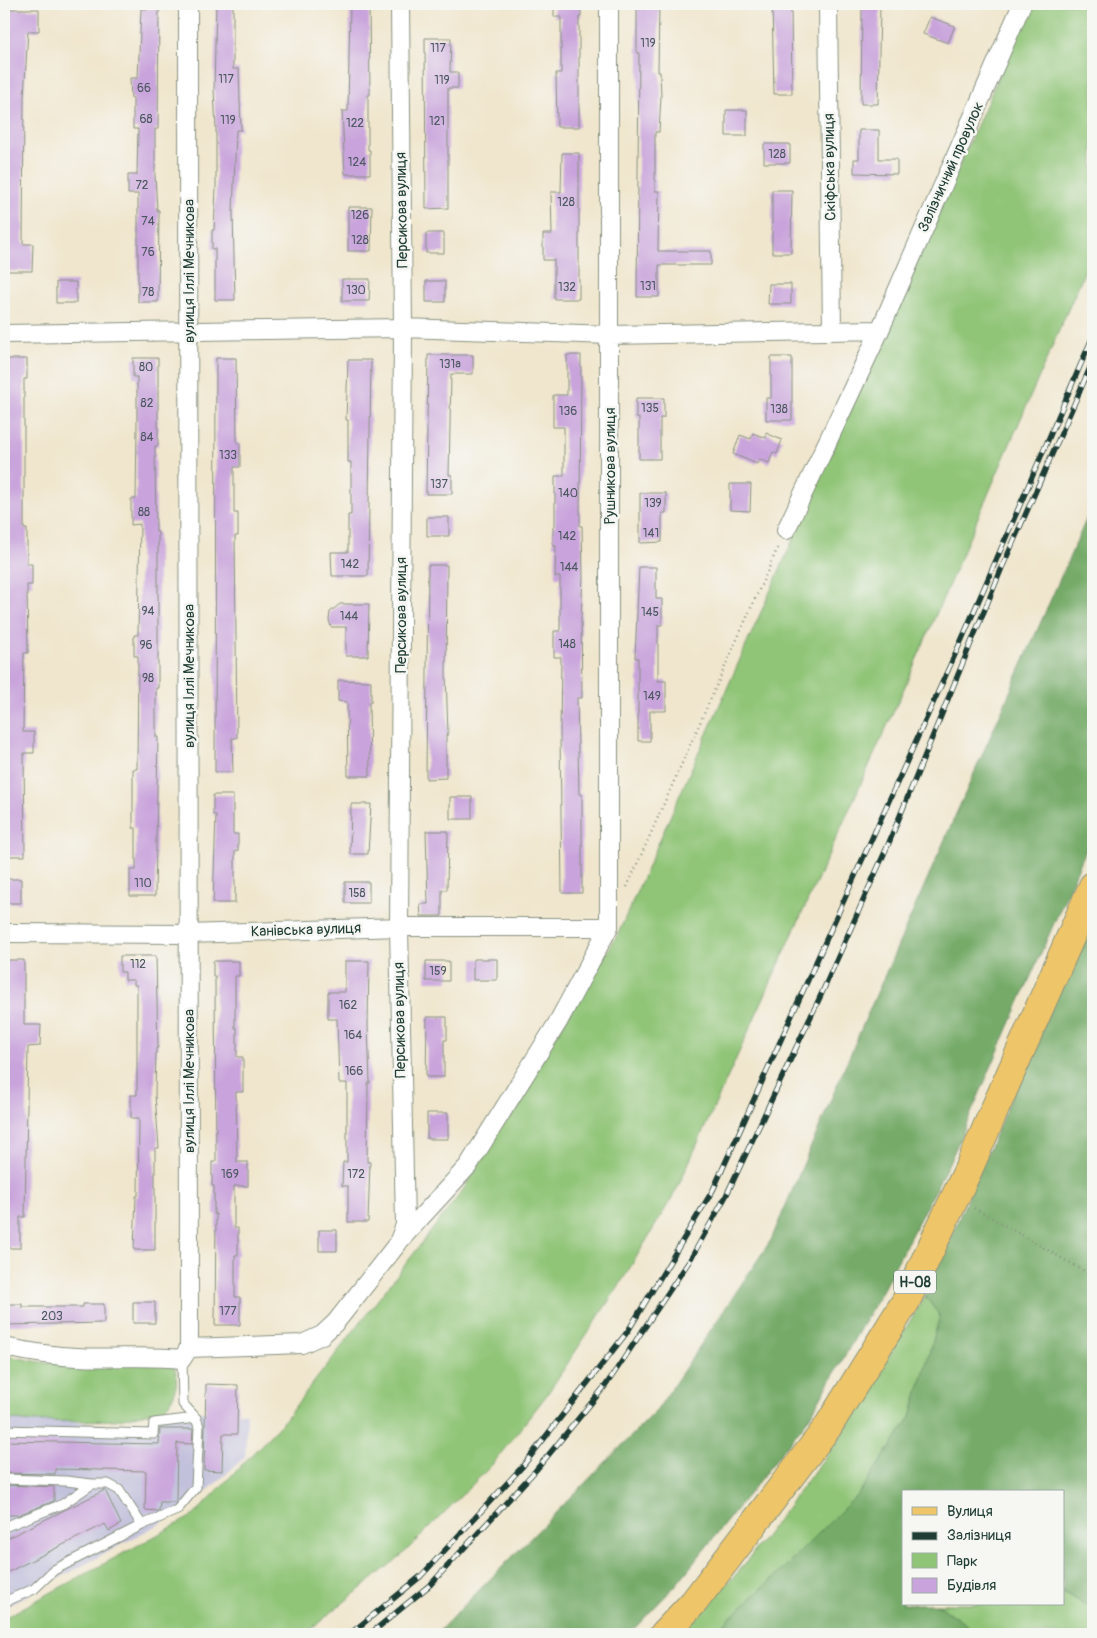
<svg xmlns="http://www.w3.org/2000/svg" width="1097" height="1638" viewBox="0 0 1097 1638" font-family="Pangolin,sans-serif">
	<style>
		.industrial { fill: #c2c1dc }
		.green { fill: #90c577; stroke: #588156 }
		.forest { fill: #74aa68; stroke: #4a744e }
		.building { fill: #c9a4dc }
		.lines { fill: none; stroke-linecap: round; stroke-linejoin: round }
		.lane-casing { stroke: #889280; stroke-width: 11 }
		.street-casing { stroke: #889280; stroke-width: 20 }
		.primary-casing { stroke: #889280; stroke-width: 30 }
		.path { stroke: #889280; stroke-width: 2.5; stroke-dasharray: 1 4; stroke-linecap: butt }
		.lane { stroke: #fff; stroke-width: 9 }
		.street { stroke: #fff; stroke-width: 18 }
		.primary { stroke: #eec569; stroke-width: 28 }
		.rail-casing { stroke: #1f3d34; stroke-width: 5.5 }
		.rail { stroke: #f6f6f2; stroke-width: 4; stroke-dasharray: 11; stroke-linecap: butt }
		.labels { text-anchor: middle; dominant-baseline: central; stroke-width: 5; stroke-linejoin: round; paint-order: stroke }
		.number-label { font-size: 12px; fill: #4a575e }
		.shield { fill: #f6f6f2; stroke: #60746d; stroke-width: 1 }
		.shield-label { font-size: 14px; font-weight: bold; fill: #1f3d34 }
		.street-label { font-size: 15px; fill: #1f3d34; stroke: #f6f6f2 }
	</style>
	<rect width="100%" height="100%" fill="#f6f6f2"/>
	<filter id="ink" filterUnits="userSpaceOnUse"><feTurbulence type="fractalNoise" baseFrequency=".02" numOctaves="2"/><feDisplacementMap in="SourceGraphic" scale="10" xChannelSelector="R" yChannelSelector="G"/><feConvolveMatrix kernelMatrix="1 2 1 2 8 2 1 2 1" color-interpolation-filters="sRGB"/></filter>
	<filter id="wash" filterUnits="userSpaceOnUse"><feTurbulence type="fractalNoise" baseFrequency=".0096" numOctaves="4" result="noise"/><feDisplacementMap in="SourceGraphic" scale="20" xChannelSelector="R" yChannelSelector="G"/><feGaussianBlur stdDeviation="1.12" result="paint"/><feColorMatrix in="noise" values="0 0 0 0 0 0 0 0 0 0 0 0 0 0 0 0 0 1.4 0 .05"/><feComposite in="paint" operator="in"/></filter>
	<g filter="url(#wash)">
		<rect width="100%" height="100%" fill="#f0e6cd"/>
		<path class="industrial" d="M161 1411 247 1413 245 1457 187 1509 4 1608V1415L136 1428Z"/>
		<path class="green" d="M1031 4H1093V252L902 693 676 1191 622 1281 546 1396 491 1466 403 1554 305 1634H4V1618L194 1515 283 1422 463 1190 618 934Z
			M925 1296 940 1316 911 1417 859 1493 778 1574 712 1634H678L740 1570 841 1436Z
			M4 1355 44 1363H172C181 1379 176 1397 164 1409L115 1420 33 1422 4 1419Z
			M1063 1592 1093 1609V1634H979L937 1604H1063Z"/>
		<path class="forest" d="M1093 504V834L951 1159 883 1289 809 1418 676 1585 629 1634H436L657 1410 771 1240 865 1020Z
			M1093 910V1609L1063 1592V1492H903V1604H937L979 1634H712L778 1574 859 1493 911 1417 940 1316 925 1296Z"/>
		<g id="blocks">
			<path class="building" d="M216 4H233V69H239L241 130H236L233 213 235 300H215V249H212V230H214L216 188V130L214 90Z
				M350 4H369L370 95H368V150H370V174H345L342 111H348Z
				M554 4H581V17H579V127H557L556 73H561V17H554Z
				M637 4H659L658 72H660L661 96 659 132H655V191H659L658 251H711V265H659V297H637L639 53H637Z
				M772 4H791L792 94H774Z
				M862 4H880L878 104H861Z
				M159 8 158 129H155V175L157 210H159L158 302H138V194H128V175H137L138 129H133V98H131L130 78H138L141 9Z
				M4 9H39V31H28L24 97 23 244H33L32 271H5Z
				M930 17 955 26 948 43 923 34Z
				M425 38H451L450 72H458V88H448V208L426 209Z
				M726 110H747V136H726Z
				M859 130H879V159H897V174L854 173V159H859Z
				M764 144H790V163H764Z
				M562 153H579V299H554V260H543V234H552L551 192H561Z
				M772 190H792L791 253H772Z
				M348 207H372L371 251H348Z
				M426 233H444V253H426Z
				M342 279H370L369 301H342Z
				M426 281H445V302H426Z
				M56 282H76V303H56Z
				M769 284H791V304H768Z
				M428 355H473V374H451L449 475H452V494H426Z
				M567 355H581L580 526H582L583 577 581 618 582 698H577L579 794H582V893H562L560 734 561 657H554V631H560V577H555L556 546H553V526H555V476H564V427H553V395H567Z
				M771 357H792V420H766V398H771Z
				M133 358H158V446H155L156 532H158V688H156V737H158L155 896H130V870H136V828H133V769H137L138 656H134V635H138L140 524 131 525V499H136L137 428V377H133Z
				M216 358H236L237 443H240V467H234V513H238V536H235L237 738H232L233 772H215Z
				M4 359H27V379H24V529H27V564H32V585H27L28 653H24L23 732H34V753H24L25 856H4Z
				M348 360H371L368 576H332L331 552H348V515H351V462H348V420H346Z
				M636 398H664V418H660V459H639V418H636Z
				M753 433 766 438V433L782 440 777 454 773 452 769 463 759 459 757 464 733 454 740 435 751 439Z
				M730 484H751L750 511 730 510Z
				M640 493H666V513H662V542L640 543Z
				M427 517H449V536H427Z
				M428 565H447L446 674 448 735H446V778L426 779Z
				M639 567H656V599H662V625H658V681H666V711H650V741H638V658H635Z
				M340 604H369L368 656H346V627H331L329 620 330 612Z
				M338 680 371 681V702H369L370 776H348L347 702 338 701Z
				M213 795H233V834H238V851H235V903H213L216 815H213Z
				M450 797H472V819H450Z
				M351 804H371L368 854H350Z
				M426 831H448L447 890H442V916H421L420 904H428Z
				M4 879H21V903H4Z
				M345 882H369V903H345Z
				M120 956H156L158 1048H156L155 1095 159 1148H155V1250H134L136 1196H138L139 1118H131V1095H137V985H134V980H125V972H120Z
				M473 959H497V980H473Z
				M4 960H24V1025H41L40 1046 28 1047 25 1217H20V1248H4Z
				M213 961H239V976H235V1028H237V1057H243V1092H236L237 1162H248V1186H234V1228H238V1255H235V1297H240V1325H215L216 1214H214V1186H212V1162H216L215 977H213Z
				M345 961H369L368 1025 370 1083H368L367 1162H370L368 1222H348V1186H342L343 1162H347V1083H339L337 1019H328V992H345Z
				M426 961H449V981H426Z
				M427 1017H447V1040H444V1077H426Z
				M427 1113H448V1139H427Z
				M319 1230H337V1251H319Z
				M133 1302H155V1323H133Z
				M4 1304H22V1307H83V1304H104V1323L4 1325Z
				M206 1384 238 1385 237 1434H223L222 1471 204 1470Z
				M160 1429H193L192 1444 177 1443 176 1502H160L159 1511 145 1510 146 1471 55 1469V1474L4 1473V1441L159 1444Z
				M4 1485 54 1487V1501L18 1515H4Z
				M105 1490 121 1524 109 1531 105 1524 4 1574V1540Z"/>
		</g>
	</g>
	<g filter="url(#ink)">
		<use href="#blocks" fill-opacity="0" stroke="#889280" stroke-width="1"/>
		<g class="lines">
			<defs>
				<path id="lane" d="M4 1430 153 1434 154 1423 196 1418
					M4 1479 66 1481 92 1484
					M4 1527 63 1504 92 1484H108L119 1490 142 1525
					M4 1602 34 1589 54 1570 142 1525 177 1510 196 1487 199 1427 196 1418 183 1404 182 1359"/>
				<path id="street" d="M188 4 189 1348
					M828 4 832 330
					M4 334 403 328 610 335 880 330
					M786 530 880 330 1022 4
					M4 933 188 934 399 927H609
					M401 1239 468 1166 558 1022 609 927V4
					M4 1347C28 1352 52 1356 77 1357 112 1359 147 1355 182 1359L189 1348 302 1344 322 1335 336 1322 398 1243 405 1225 399 927 403 328 400 4"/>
				<path id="primary" d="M664 1634 694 1602 827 1428 906 1301 968 1170 1093 886"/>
			</defs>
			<use href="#lane" class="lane-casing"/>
			<use href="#street" class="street-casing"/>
			<use href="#primary" class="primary-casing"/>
			<path class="path" d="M627 887 779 545
				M974 1208 1093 1276"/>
			<use href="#lane" class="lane"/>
			<use href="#street" class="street"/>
			<use href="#primary" class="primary"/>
			<defs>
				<path id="rail" d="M350 1634 421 1576 522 1467 628 1331 713 1190 962 639 1093 336
					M370 1634 431 1584 536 1470 606 1385 690 1260 726 1196 821 995 888 845 1001 570 1093 361"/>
			</defs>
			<use href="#rail" class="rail-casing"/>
			<use href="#rail" class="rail"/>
		</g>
	</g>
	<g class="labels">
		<g class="number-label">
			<text x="648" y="43">119</text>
			<text x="438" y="48">117</text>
			<text x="226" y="79">117</text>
			<text x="442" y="80">119</text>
			<text x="144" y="88">66</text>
			<text x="146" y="119">68</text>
			<text x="228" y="120">119</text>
			<text x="437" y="121">121</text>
			<text x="355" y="123">122</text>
			<text x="777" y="154">128</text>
			<text x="357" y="162">124</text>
			<text x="142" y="185">72</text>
			<text x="566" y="202">128</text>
			<text x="360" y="215">126</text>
			<text x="148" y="221">74</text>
			<text x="360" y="240">128</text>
			<text x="148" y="252">76</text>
			<text x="648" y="286">131</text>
			<text x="567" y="287">132</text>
			<text x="356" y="290">130</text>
			<text x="148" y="292">78</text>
			<text x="450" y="364">131а</text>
			<text x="146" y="367">80</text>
			<text x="147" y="403">82</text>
			<text x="650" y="408">135</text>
			<text x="779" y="409">138</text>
			<text x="568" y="411">136</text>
			<text x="147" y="437">84</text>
			<text x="228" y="455">133</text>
			<text x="439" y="484">137</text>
			<text x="568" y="493">140</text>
			<text x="653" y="503">139</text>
			<text x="144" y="512">88</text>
			<text x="651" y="533">141</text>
			<text x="567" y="536">142</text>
			<text x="350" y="564">142</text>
			<text x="569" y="567">144</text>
			<text x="148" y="611">94</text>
			<text x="650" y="612">145</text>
			<text x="349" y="616">144</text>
			<text x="567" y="644">148</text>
			<text x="146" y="645">96</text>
			<text x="148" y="678">98</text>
			<text x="652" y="696">149</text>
			<text x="143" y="883">110</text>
			<text x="357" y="893">158</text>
			<text x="138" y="964">112</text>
			<text x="438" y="971">159</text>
			<text x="348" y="1005">162</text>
			<text x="353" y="1035">164</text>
			<text x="354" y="1071">166</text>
			<text x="230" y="1174">169</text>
			<text x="356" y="1174">172</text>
			<text x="228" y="1311">177</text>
			<text x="52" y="1316">203</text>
		</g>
		<rect class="shield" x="894" y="1270.5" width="42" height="23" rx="4"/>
		<g class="shield-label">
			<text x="915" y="1282">Н-08</text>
		</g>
		<g class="street-label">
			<text transform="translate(830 167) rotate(-91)">Скіфська вулиця</text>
			<text transform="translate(951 167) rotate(-66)">Залізничний провулок</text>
			<text transform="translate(402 210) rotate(-91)">Персикова вулиця</text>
			<text transform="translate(189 271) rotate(-90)">вулиця Іллі Мечникова</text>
			<text transform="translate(610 466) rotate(-90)">Рушникова вулиця</text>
			<text transform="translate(401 615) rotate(-90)">Персикова вулиця</text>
			<text transform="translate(189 676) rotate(-90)">вулиця Іллі Мечникова</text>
			<text transform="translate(306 930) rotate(-2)">Канівська вулиця</text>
			<text transform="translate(400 1020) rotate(-91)">Персикова вулиця</text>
			<text transform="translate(189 1081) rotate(-90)">вулиця Іллі Мечникова</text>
		</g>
	</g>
	<rect width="1097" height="1638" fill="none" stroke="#f6f6f2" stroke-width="20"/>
	<rect x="902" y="1490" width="162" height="115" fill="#f6f6f2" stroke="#a0aca6"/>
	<rect x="912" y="1507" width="25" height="8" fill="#eec569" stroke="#a0aca6"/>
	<text x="947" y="1516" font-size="15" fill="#1f3d34">Вулиця</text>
	<rect x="912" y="1532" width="25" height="8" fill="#1f3d34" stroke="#a0aca6"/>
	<text x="947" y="1540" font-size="15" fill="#1f3d34">Залізниця</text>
	<rect x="912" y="1553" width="25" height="15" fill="#90c577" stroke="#a0aca6"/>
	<text x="947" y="1566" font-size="15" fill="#1f3d34">Парк</text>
	<rect x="912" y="1578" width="25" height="15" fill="#c9a4dc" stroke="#a0aca6"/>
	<text x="947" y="1590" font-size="15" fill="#1f3d34">Будівля</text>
</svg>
